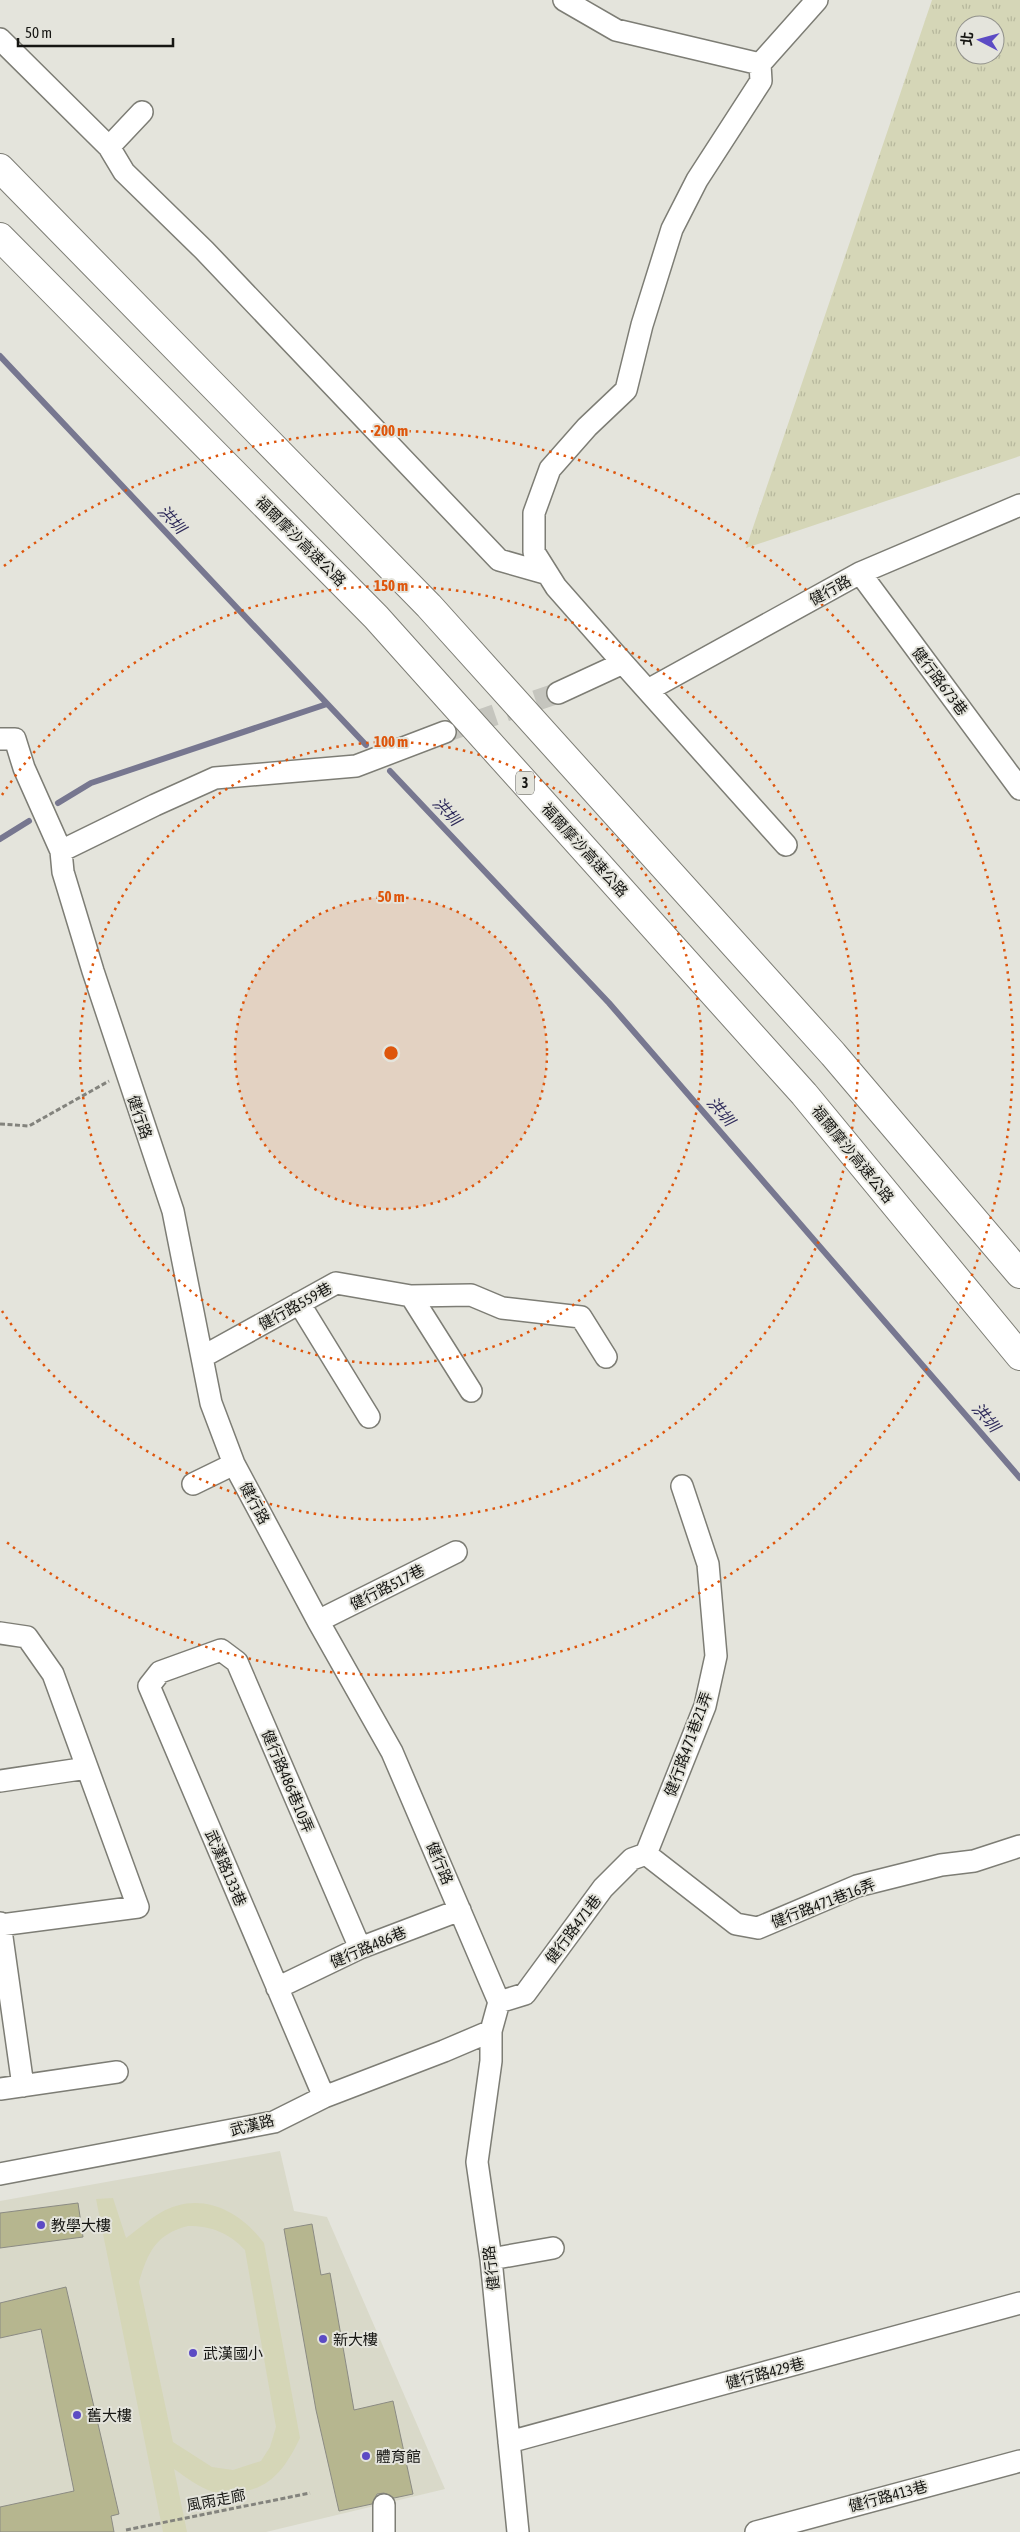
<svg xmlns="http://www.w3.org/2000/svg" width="1020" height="2532" viewBox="0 0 1020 2532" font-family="'Asap Condensed','Noto Sans TC',sans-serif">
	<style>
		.built { fill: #d9d9c9 }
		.grass { fill: url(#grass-tufts); fill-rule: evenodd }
		.pitch { fill: #d5d6b7; fill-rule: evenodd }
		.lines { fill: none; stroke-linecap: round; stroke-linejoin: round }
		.stream { stroke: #777790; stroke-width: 6 }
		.building { fill: #b6b68f; stroke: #8b8b83 }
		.minor-tunnel { stroke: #c5c5be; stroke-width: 21; stroke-dasharray: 21 11; stroke-linecap: butt }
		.minor-casing { stroke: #7d7d75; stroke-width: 24 }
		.highway-casing { stroke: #7d7d75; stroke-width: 30 }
		.path { stroke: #83837d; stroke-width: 3; stroke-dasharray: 5 2.5; stroke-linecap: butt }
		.minor { stroke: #fff; stroke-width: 21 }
		.highway { stroke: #fff; stroke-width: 28 }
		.ring { fill: none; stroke: #de560c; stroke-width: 2.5; stroke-dasharray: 2.5 5 }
		.poi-dot { fill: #5c4bc4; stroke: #e4e4dc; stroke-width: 2 }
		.labels { text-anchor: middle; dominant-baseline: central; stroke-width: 4; stroke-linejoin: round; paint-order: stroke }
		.shield { fill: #e4e4dc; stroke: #54544f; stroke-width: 1 }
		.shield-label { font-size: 14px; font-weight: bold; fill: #161613 }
		.street-label { font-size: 15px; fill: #161613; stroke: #e4e4dc }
		.poi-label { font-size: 15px; fill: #161613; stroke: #e4e4dc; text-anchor: start }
		.water-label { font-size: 16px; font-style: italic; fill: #2e2a5a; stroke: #e4e4dc }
		.centre { fill: #de560c; stroke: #e4e4dc; stroke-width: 2.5 }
		.ring-label { font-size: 15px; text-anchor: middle; font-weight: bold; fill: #de560c; stroke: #e4e4dc; stroke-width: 4; stroke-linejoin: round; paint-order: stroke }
	</style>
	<defs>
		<pattern id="grass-tufts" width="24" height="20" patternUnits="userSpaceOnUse" patternTransform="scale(1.25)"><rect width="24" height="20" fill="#d5d6b7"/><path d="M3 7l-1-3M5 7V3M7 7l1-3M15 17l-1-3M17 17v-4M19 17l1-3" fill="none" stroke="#b6b79c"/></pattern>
	</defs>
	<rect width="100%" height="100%" fill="#e4e4dc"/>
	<path class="built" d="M280 2151 294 2211 327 2217 445 2489 266 2532H0V2201Z"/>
	<path class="grass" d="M932 0H1020V456L746 548ZM965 25H995V55H965Z"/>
	<path class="pitch" d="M113 2198 126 2238C137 2230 148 2220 160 2213 200 2190 239 2210 264 2243L300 2438C286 2467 270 2492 233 2492 227 2492 220 2493 214 2492 199 2488 186 2477 174 2469L187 2532H163L96 2199ZM188 2226C212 2226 229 2233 245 2250L276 2427 270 2447 261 2461 233 2470 212 2467 173 2442 139 2282C148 2252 156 2234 188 2226Z"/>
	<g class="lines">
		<path class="stream" d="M0 356 366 745
			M390 771 609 1003 1020 1478
			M58 803 91 783 327 704
			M0 839 29 821"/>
	</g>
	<path class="building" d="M78 2203 83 2237 0 2248V2213Z
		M312 2224 321 2275 330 2273 354 2410 393 2401 413 2494 394 2498 384 2493 377 2494 372 2504 339 2511 316 2410 284 2229Z
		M66 2287 119 2514 111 2516 114 2532H0V2507L74 2491 41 2329 0 2338V2303Z"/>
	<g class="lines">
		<path class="minor-tunnel" d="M445 732 558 693"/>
		<defs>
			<path id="minor" d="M564 0 616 30 760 64 761 81 697 180 672 229 642 325 626 390 587 427 550 469 534 513V552L556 587 623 663
				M0 39 109 147
				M760 64 817 0
				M142 112 109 147 124 172 204 250 499 560 548 574
				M860 573 1020 789
				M648 690 860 573 1020 505
				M558 693 623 663 786 845
				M445 732 356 766 215 778 155 805 61 851 63 872 93 971 173 1211 211 1403 234 1464 318 1621 392 1752 499 2002 491 2031V2061L477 2162 491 2259 518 2532
				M0 739H15L24 768 61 851
				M411 1296 471 1391
				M299 1303 369 1417
				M204 1356 336 1283 411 1296 471 1295 502 1308 581 1317 606 1357
				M193 1484 234 1464
				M318 1621 456 1552
				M0 1633 27 1637 53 1674 138 1907 0 1925
				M0 1781 87 1768
				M646 1854 736 1924 758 1928 857 1886 941 1865 974 1861 1020 1846
				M646 1854 705 1706 716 1656 708 1564 682 1486
				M0 1923 23 2086
				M277 1988 360 1948 460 1910
				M499 2002 525 1994 603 1888 632 1859 646 1854
				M0 2089 117 2072
				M324 2097 149 1686 160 1672 221 1650 237 1662 360 1948
				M0 2174 274 2122 324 2097 444 2051 491 2031
				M491 2259 553 2248
				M509 2442 1020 2303
				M384 2532V2505
				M756 2532 1020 2461"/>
			<path id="highway" d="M0 168 429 606 833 1054 1020 1274
				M0 237 376 617 804 1094 1020 1356"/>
		</defs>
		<use href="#minor" class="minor-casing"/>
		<use href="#highway" class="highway-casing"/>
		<path class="path" d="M0 1124 29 1126 109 1081
			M126 2530 310 2493"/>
		<use href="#minor" class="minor"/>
		<use href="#highway" class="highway"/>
	</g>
	<circle cx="391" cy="1053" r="156" fill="#de560c" fill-opacity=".12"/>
	<g class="ring">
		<circle cx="391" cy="1053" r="156"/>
		<circle cx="391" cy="1053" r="311"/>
		<path d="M2 795A467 467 0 1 1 2 1311"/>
		<path d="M4 566A622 622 0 1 1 4 1540"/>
	</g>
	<g class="poi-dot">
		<circle cx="41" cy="2225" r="5"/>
		<circle cx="323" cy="2339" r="5"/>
		<circle cx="193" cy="2353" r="5"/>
		<circle cx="77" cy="2415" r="5"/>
		<circle cx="366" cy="2456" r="5"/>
	</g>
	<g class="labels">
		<rect class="shield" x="516" y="771.5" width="18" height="23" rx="4"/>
		<g class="shield-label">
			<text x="525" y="783">3</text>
		</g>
		<g class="street-label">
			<text transform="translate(301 541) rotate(45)">福爾摩沙高速公路</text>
			<text transform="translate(830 590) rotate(-29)">健行路</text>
			<text transform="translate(940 681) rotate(53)">健行路673巷</text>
			<text transform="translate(585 850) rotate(48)">福爾摩沙高速公路</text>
			<text transform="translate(140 1117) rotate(71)">健行路</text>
			<text transform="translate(853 1154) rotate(51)">福爾摩沙高速公路</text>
			<text transform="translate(295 1306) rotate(-29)">健行路559巷</text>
			<text transform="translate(255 1503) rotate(62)">健行路</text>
			<text transform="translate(387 1587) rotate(-27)">健行路517巷</text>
			<text transform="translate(688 1744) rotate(-70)">健行路471巷21弄</text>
			<text transform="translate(288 1781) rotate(67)">健行路486巷10弄</text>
			<text transform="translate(440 1863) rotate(67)">健行路</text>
			<text transform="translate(226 1868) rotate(67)">武漢路133巷</text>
			<text transform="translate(823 1903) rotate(-21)">健行路471巷16弄</text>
			<text transform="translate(573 1929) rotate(-53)">健行路471巷</text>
			<text transform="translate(368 1947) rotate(-23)">健行路486巷</text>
			<text transform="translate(252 2125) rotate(-14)">武漢路</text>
			<text transform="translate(491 2268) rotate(-97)">健行路</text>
			<text transform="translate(765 2373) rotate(-15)">健行路429巷</text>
			<text transform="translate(888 2496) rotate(-15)">健行路413巷</text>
			<text transform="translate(216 2500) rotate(-11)">風雨走廊</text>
		</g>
		<g class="poi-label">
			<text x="51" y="2225">教學大樓</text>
			<text x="333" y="2339">新大樓</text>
			<text x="203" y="2353">武漢國小</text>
			<text x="87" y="2415">舊大樓</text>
			<text x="376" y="2456">體育館</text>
		</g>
		<g class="water-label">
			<text transform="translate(172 519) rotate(47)">洪圳</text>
			<text transform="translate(447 811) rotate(47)">洪圳</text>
			<text transform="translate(721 1111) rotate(49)">洪圳</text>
			<text transform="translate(986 1417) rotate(49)">洪圳</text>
		</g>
	</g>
	<circle cx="391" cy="1053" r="8" class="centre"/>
	<g class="ring-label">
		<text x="391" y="436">200 m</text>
		<text x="391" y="591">150 m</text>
		<text x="391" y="747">100 m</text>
		<text x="391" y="902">50 m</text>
	</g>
	<g transform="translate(980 40) rotate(276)"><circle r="24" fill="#e4e4dc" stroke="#92928c"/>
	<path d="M0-4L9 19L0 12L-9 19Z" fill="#5c4bc4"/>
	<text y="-8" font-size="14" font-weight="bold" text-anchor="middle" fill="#161613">北</text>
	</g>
	<path d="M18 38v8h155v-8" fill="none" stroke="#161613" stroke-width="2.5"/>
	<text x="25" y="38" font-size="15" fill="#161613" stroke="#e4e4dc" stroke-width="4" paint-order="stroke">50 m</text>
</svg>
